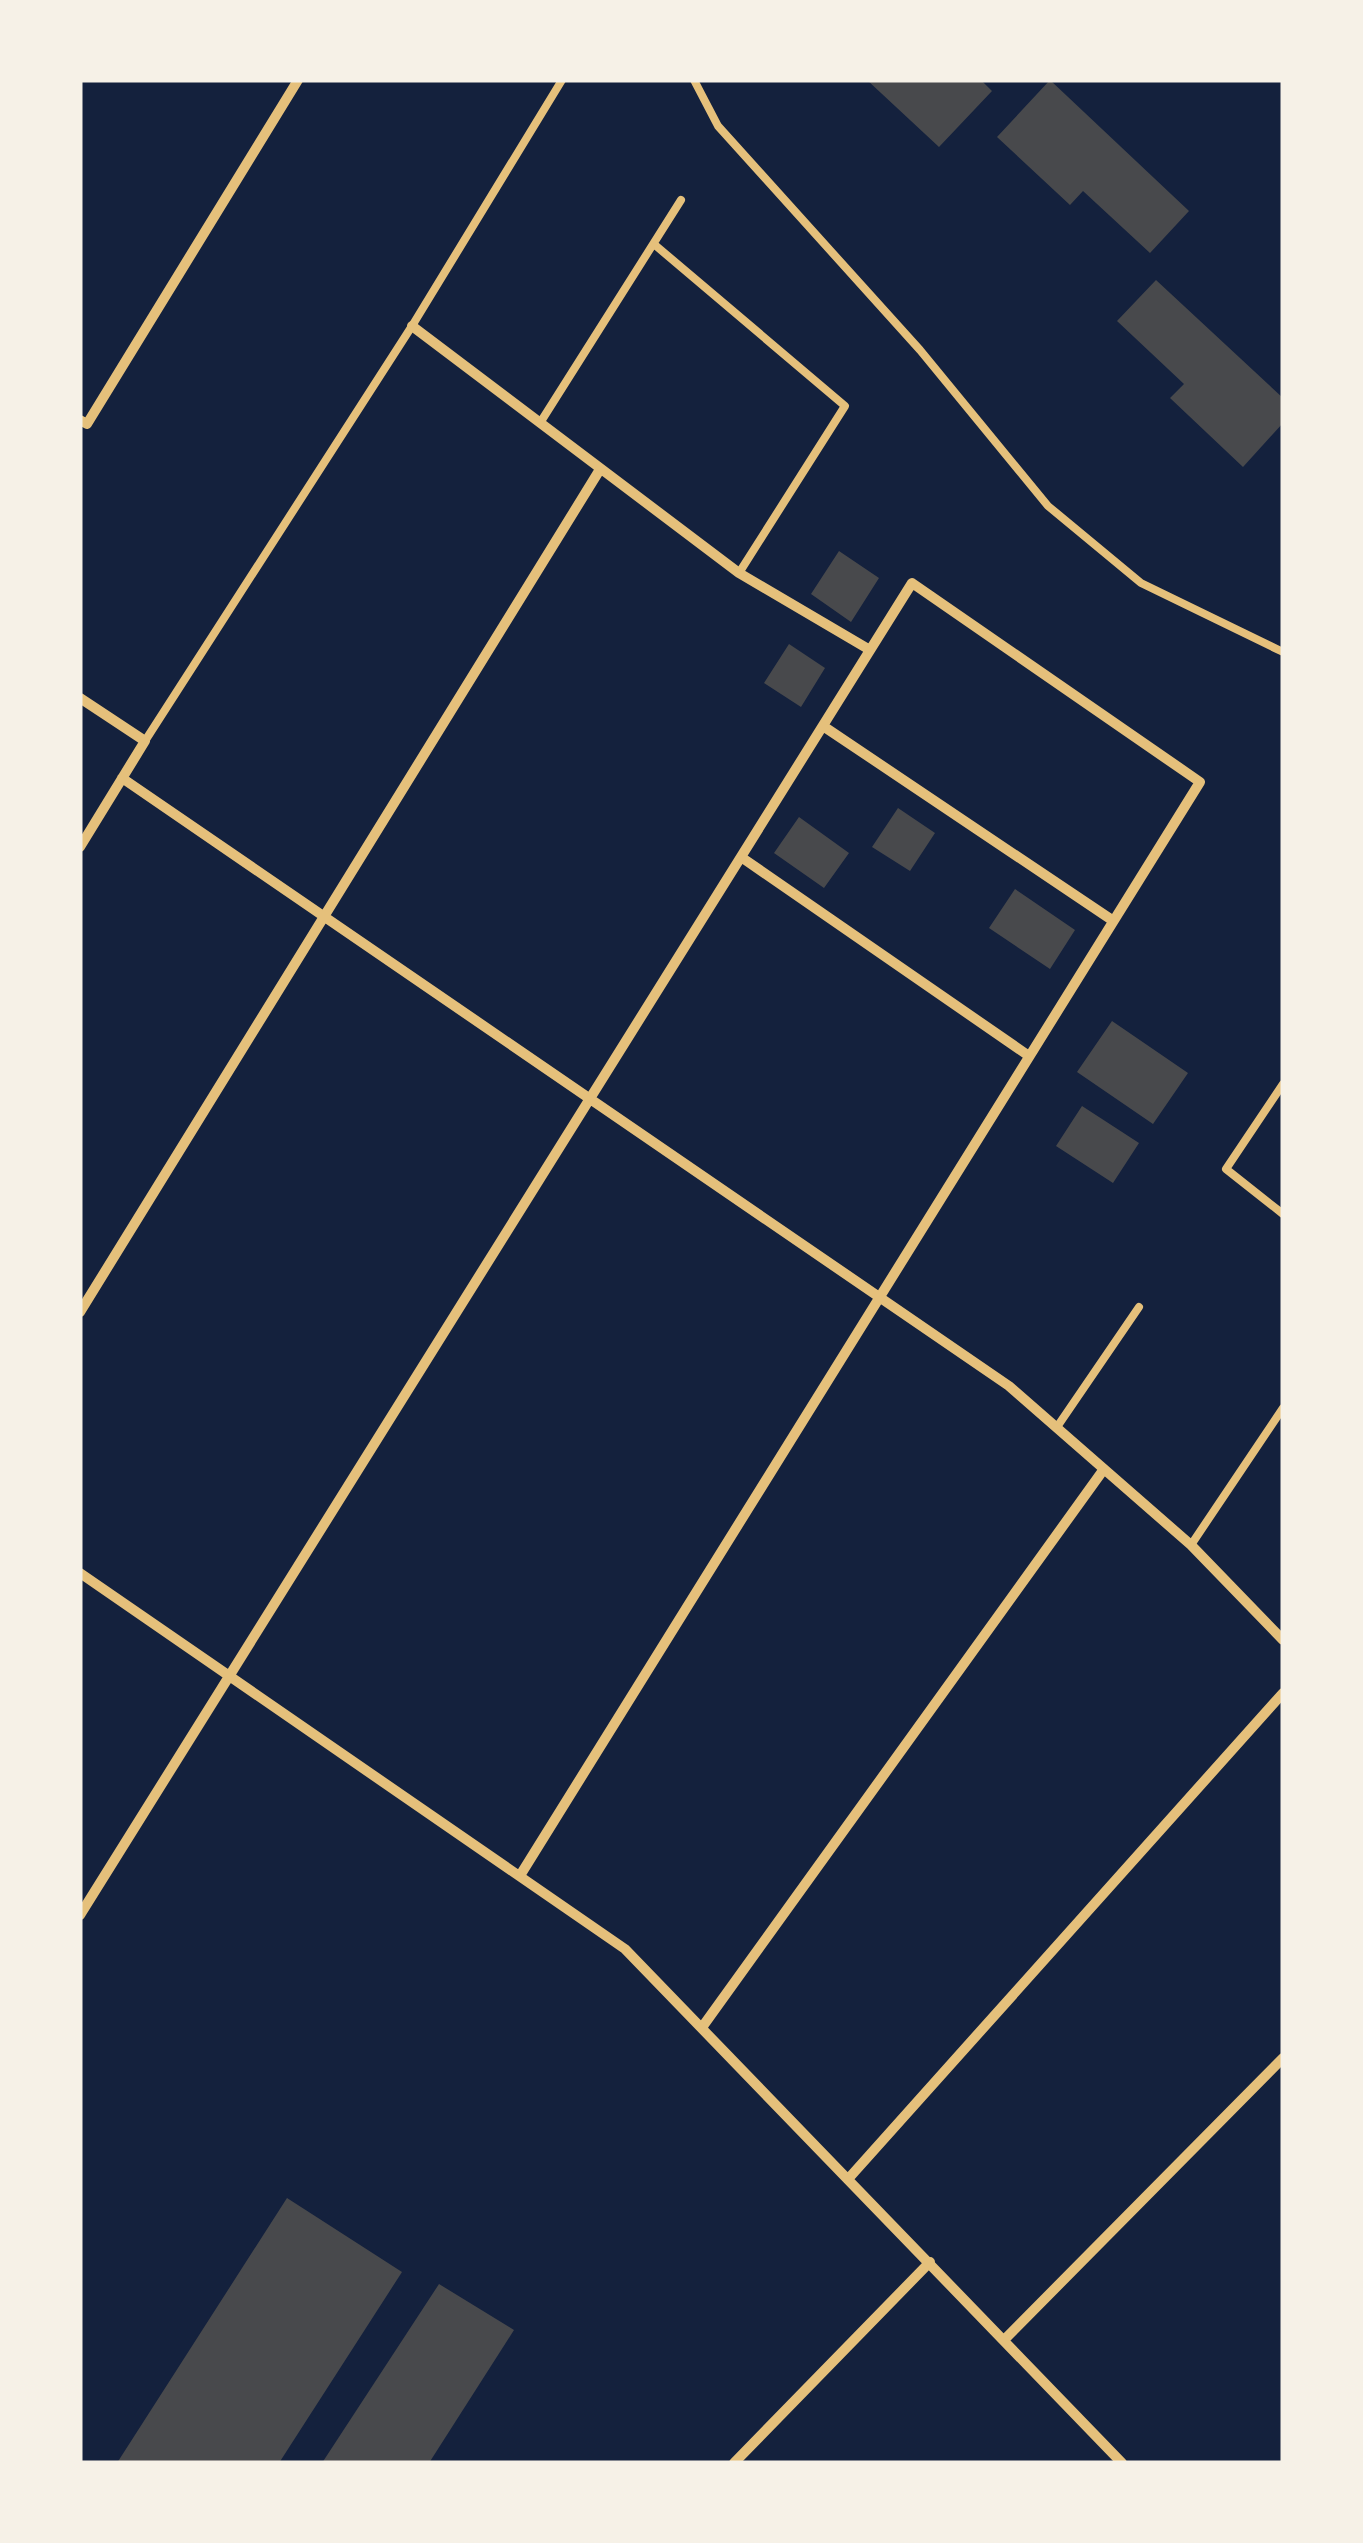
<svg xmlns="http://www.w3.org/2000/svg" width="1363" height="2543" viewBox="0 0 1363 2543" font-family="Ubuntu,sans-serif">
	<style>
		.building { fill: #48494c }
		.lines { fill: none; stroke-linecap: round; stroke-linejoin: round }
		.service { stroke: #e5c07b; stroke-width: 8 }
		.minor { stroke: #e5c07b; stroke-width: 10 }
	</style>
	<rect width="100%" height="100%" fill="#14213d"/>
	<path class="building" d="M867 80H981L992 91 939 147Z
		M1050 80 1189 211 1150 253 1083 191 1070 205 997 137Z
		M1156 280 1283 398V423L1243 467 1170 398 1184 384 1117 321Z
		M839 551 879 578 851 622 811 594Z
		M789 644 825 668 801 707 764 683Z
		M898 808 935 833 910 871 872 847Z
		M799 817 849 853 824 888 774 853Z
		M1015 889 1075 930 1050 969 989 928Z
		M1112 1021 1188 1073 1153 1124 1077 1072Z
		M1082 1106 1139 1143 1113 1183 1056 1146Z
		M287 2198 402 2272 279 2463H117Z
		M439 2284 514 2330 429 2463H322Z"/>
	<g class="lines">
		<path class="service" d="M694 80 718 126 920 350 1048 506 1141 583 1283 652
			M655 245 845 406 739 573
			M540 423 681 200
			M145 741 412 326 562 80
			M1283 1084 1226 1169 1283 1214
			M1057 1427 1139 1307
			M1191 1545 1283 1408"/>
		<path class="minor" d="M412 326 739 573 870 650
			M80 420 87 424 298 80
			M80 698 145 741 80 847
			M823 726 1112 920
			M122 778 1009 1386 1191 1545 1283 1640
			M741 857 1029 1056
			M80 1312 599 471
			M80 1573 625 1949 1122 2463
			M80 1915 912 583 1200 782 521 1874
			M703 2026 1104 1469
			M849 2178 1283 1693
			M1004 2340 1283 2058
			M734 2463 930 2262"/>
	</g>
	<rect width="1363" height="2543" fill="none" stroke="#f6f1e7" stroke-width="165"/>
</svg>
